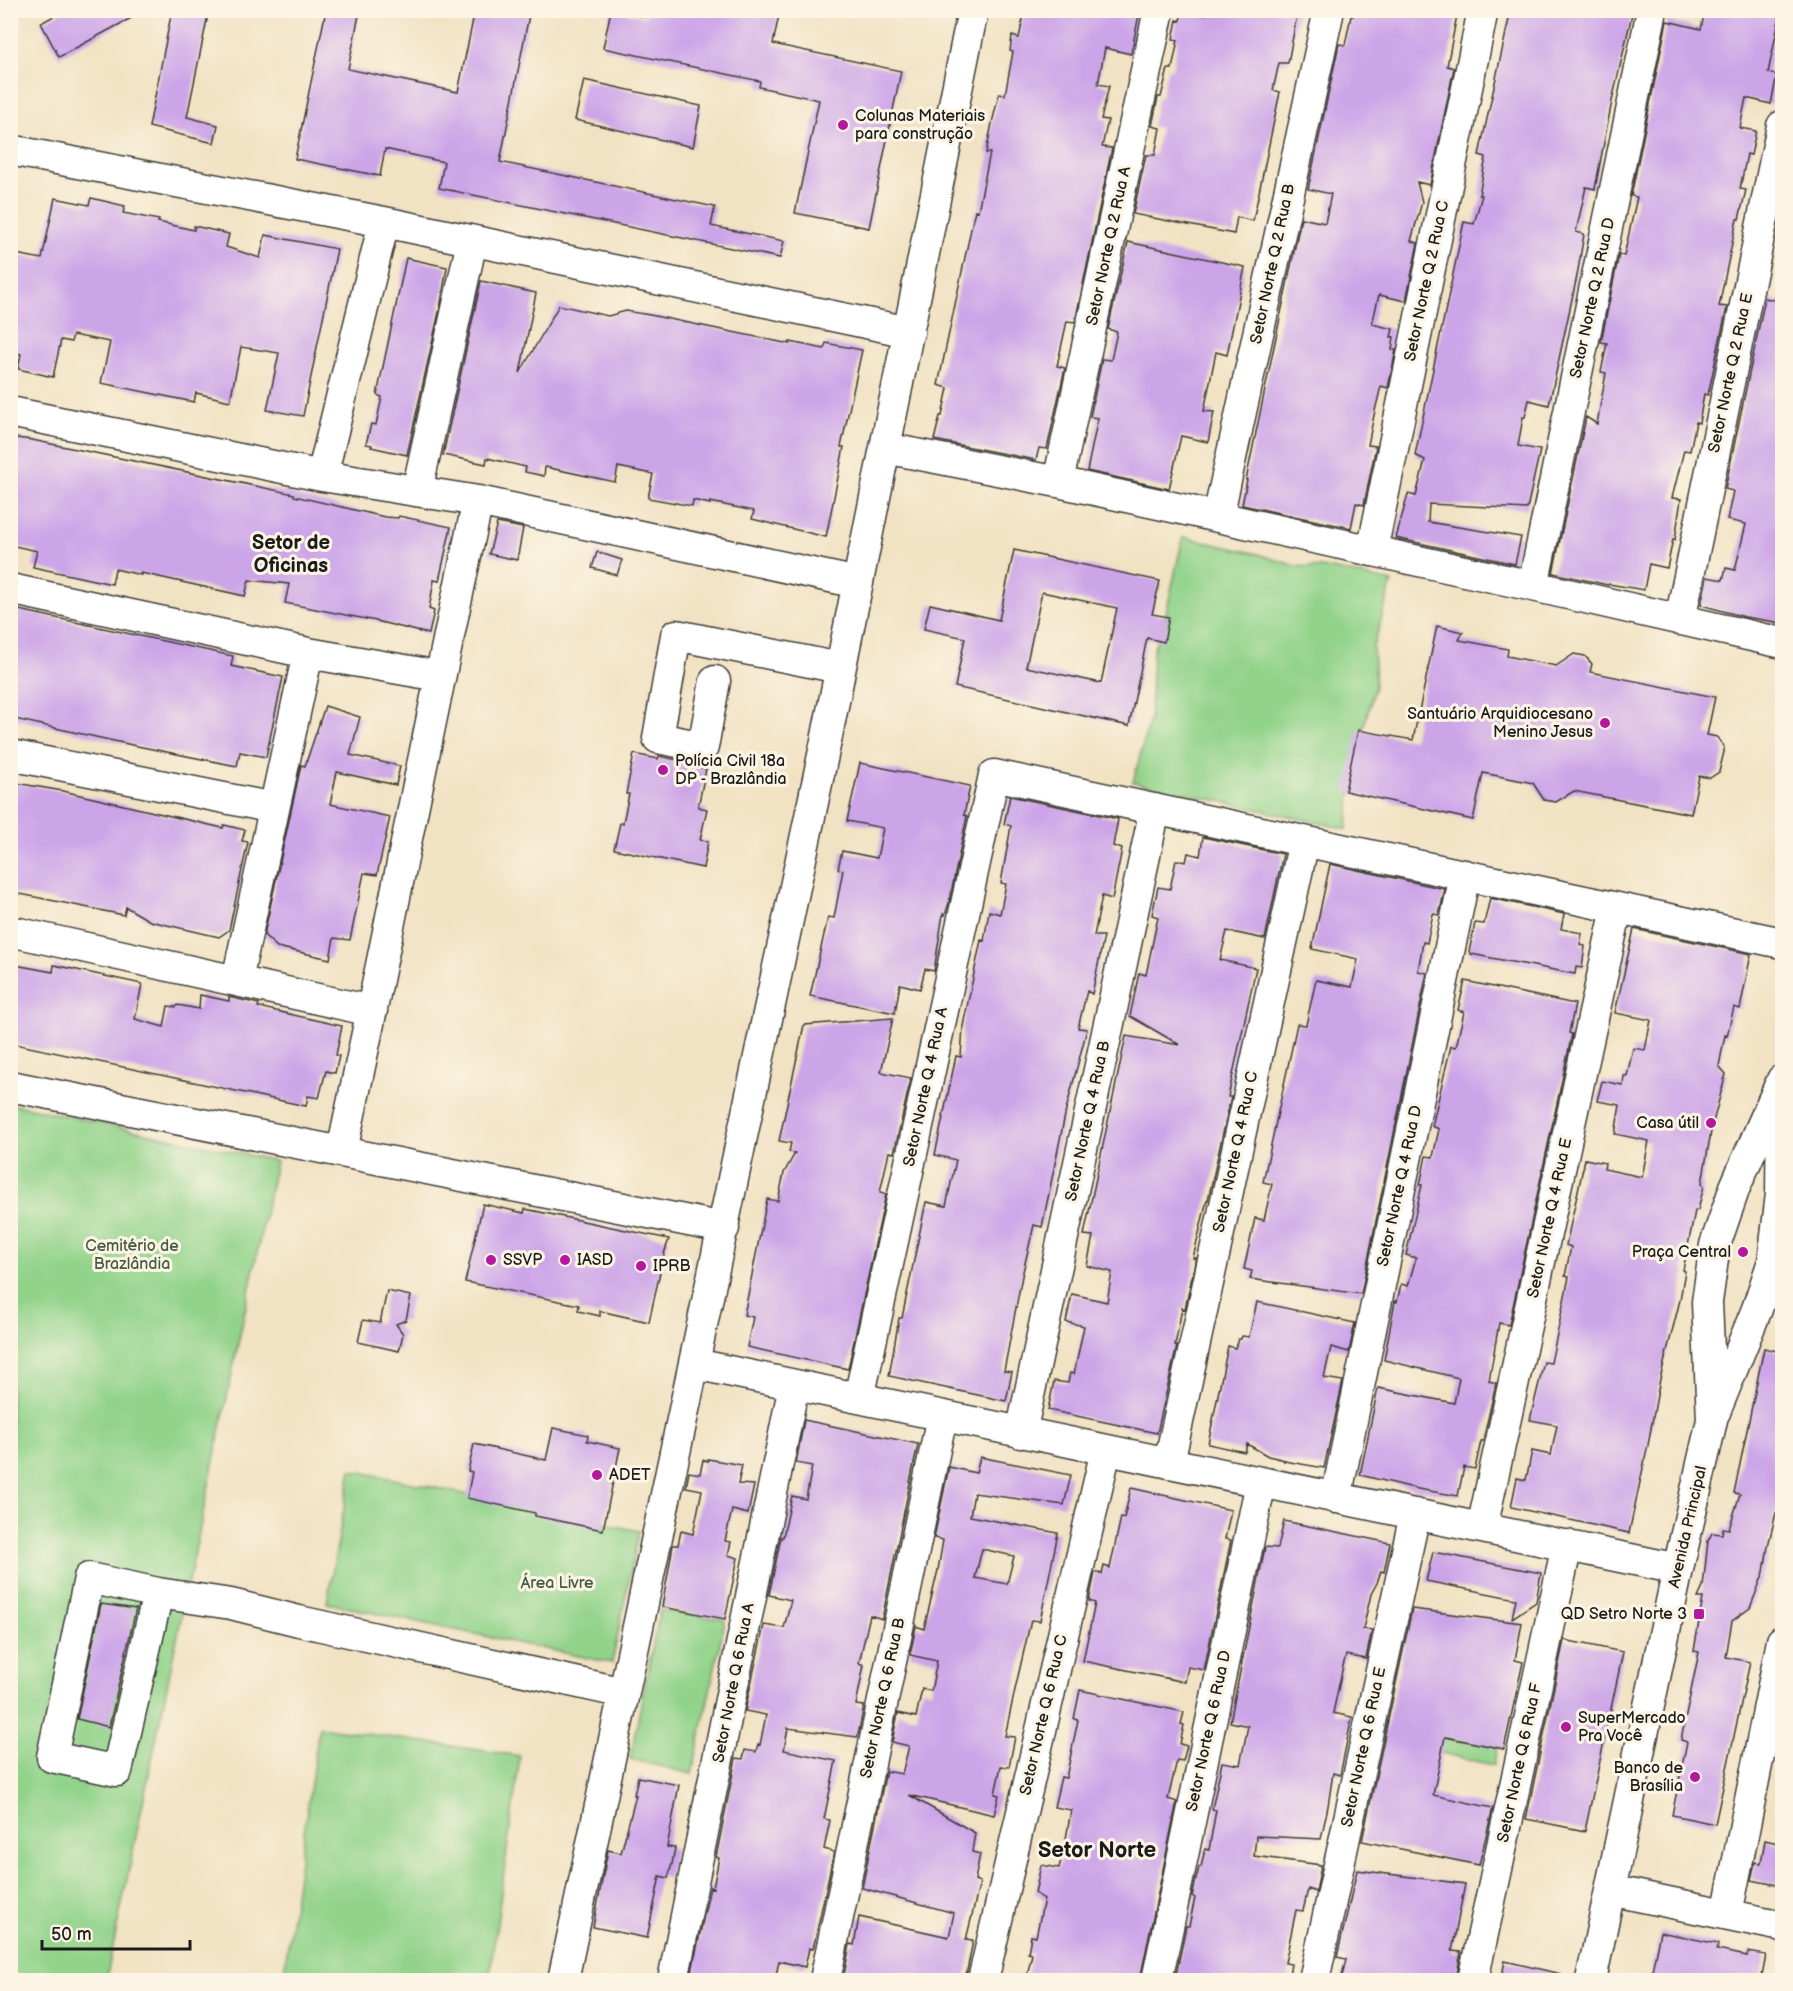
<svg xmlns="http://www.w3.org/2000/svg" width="1793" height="1991" viewBox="0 0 1793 1991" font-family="'Balsamiq Sans',sans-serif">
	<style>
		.green { fill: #92d38a; stroke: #577853; stroke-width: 1.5 }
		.building { fill: #cca4e8; fill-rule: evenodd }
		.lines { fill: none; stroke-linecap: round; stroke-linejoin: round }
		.minor-casing { stroke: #3c3a35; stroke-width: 33 }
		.minor { stroke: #fff; stroke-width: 30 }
		.poi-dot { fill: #b5179e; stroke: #fcf5e5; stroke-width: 2 }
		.labels { text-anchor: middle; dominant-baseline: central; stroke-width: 6; stroke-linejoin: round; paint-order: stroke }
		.poi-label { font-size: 16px; fill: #1c1c1c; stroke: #fcf5e5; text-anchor: start }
		.street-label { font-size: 16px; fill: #1c1c1c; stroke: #fcf5e5 }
		.park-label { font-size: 16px; fill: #455c42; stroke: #fcf5e5 }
		.quarter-label { font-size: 20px; font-weight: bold; fill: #1c1c1c; stroke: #fcf5e5 }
		.district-label { font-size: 22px; font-weight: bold; fill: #1c1c1c; stroke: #fcf5e5 }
	</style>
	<rect width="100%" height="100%" fill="#fcf5e5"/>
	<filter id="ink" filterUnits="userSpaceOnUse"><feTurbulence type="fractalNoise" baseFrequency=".0167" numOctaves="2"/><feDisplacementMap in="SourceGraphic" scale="12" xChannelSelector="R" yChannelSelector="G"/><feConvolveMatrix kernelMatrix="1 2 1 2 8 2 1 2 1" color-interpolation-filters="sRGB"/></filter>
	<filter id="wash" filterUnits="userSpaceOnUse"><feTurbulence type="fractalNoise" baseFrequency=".008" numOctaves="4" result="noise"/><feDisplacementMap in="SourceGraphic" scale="24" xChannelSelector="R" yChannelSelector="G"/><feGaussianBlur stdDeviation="1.35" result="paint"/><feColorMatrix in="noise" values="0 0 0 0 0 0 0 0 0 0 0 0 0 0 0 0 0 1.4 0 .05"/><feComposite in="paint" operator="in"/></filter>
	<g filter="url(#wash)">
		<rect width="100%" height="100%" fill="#f1e2c3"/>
		<path class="green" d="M1183 537 1254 553 1296 566 1332 569 1392 582 1373 647 1375 686 1355 759 1347 829 1133 782 1150 719 1153 651 1165 618Z
			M11 1104 276 1161 106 1980H11Z
			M351 1470 639 1531 612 1663 327 1603Z
			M660 1610 725 1620 692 1774 630 1759Z
			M1395 1721 1498 1745 1493 1765 1390 1741Z
			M319 1727 520 1756 489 1980H283Z"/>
		<g id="blocks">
			<path class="building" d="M65 10H146L59 57 41 23Z
				M172 10H209L187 117 218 125 214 143 149 127Z
				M326 10H360L348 69 458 92 475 10H530L500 162 715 207 711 226 784 241 780 258 439 188 444 162 385 149 380 176 295 159Z
				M611 10 646 17 647 10H780L773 44 901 71 869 228 795 213 819 100 759 87 760 81 603 48Z
				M1025 10H1140L1131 54 1105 48 1098 84 1109 86 1101 119 1108 120 1102 147 1112 148 1075 322 1067 321 1057 366 1065 368 1047 449 1039 448 1036 460 934 440 940 416H942L948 388 938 385 975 210 978 211 990 153H986L992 123 999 94 1005 95 1013 52 1010 51 1012 36 1019 38Z
				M1206 10H1298L1288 63H1279L1273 90 1280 92 1253 221 1237 217 1234 234 1133 214 1146 155H1155L1160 128 1152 126 1158 97H1161L1168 69H1172L1178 40 1173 39 1177 20 1180 21 1182 11 1205 15Z
				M1355 10H1458L1447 66 1454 68 1430 185 1417 182 1422 202 1411 241 1418 243 1406 301 1379 295 1372 324 1393 329 1391 337H1394L1392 350H1396L1388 388 1381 386 1374 415 1368 445 1376 446 1364 505 1356 503 1351 528 1242 505 1247 480H1246L1301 218 1325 223 1331 194 1308 189 1339 44 1345 45 1351 16H1353Z
				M1511 10H1633L1612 101 1595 189 1586 187 1576 232 1584 234 1577 276 1549 405 1529 400 1525 417H1523L1518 446 1540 450 1527 509 1429 504 1428 522 1521 537 1515 564 1396 538 1408 494 1416 496 1425 460 1415 455 1464 222 1474 224 1482 195H1479L1486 157 1479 155Z
				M1705 10H1758L1780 15 1768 73 1777 75 1771 104 1746 98 1740 128 1756 131 1751 155 1747 154 1740 189 1746 190 1739 219H1737L1719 306 1727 307 1708 395 1704 394 1699 423 1696 422 1690 451 1684 450 1672 498 1681 499 1675 540 1673 539 1667 568 1649 564 1644 590 1609 584 1608 585 1553 573 1586 417 1597 424 1606 373 1601 372 1607 343 1601 342 1619 254 1624 256 1637 197 1631 196 1667 21 1701 29Z
				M584 80 701 106 693 147 575 120Z
				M55 198 89 205 91 198 125 206 123 213 159 220 158 222 194 230V226L229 234 226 247 260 258 265 235 337 249 303 416 267 410 279 353 241 347 230 401 196 393 194 402 101 383 110 342 73 335 71 342 61 340 53 377 18 369 21 354 10 351 15 322H10V253L42 259Z
				M1128 242 1245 267 1227 355 1216 352 1204 411 1214 412 1208 442 1181 436 1169 489 1087 471 1098 418 1090 417 1102 359 1111 360 1117 332 1108 329Z
				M406 258 447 267 441 303 407 455 371 447 372 445 366 444 371 424 376 425 382 397 377 395Z
				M481 281 536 293 520 373 559 305 608 316 626 311 650 315 790 344V342L824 349 826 343 862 350 841 447H844L826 537 752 519 754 511 710 502V504L693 500 692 506 648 498 653 474 618 467 615 482 545 467 544 476 525 472 526 467 487 458 486 464 443 455Z
				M1765 298 1782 302V422L1779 440H1782V623L1745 617 1701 605 1707 577 1723 580 1726 568 1735 570 1746 524 1727 520 1733 491 1725 489Z
				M16 438 32 440 294 494V496L385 517 398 518 399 516 451 527 439 581 434 580 429 609 434 611 429 634 376 621 285 603 289 584 249 580 245 596 141 573V575L115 569 112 584 33 567 37 551 10 545V455H12L13 452Z
				M497 523 523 528 517 560 489 554Z
				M1014 550 1160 581 1152 614 1169 617 1164 642 1147 638 1129 726 955 687 965 638 924 629 930 604 999 620ZM1042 592 1117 608 1101 683 1026 667Z
				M597 552 622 560 617 575 592 568Z
				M10 608 233 656 231 666 283 677 266 757 240 752 237 766 132 745 10 718Z
				M1437 626 1463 632 1459 640 1508 649 1507 656 1556 666 1574 654 1585 656 1592 664 1590 672 1715 697 1707 735 1717 737 1724 747V752L1719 772 1710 778 1699 776 1691 814 1574 791 1556 802 1544 800 1533 783 1483 773 1473 820 1345 791 1358 730 1413 740Z
				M325 706 360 717 350 755 400 766 396 785 337 772 330 804 390 817 377 875 364 873 350 940 334 938 330 959 277 947 264 935 301 765 305 766Z
				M634 754 658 759 659 756 683 761 682 764 706 769 698 807 707 809 700 840 708 841 703 868 614 849 620 823H623L629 794H626Z
				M860 763 970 786 964 815 967 816 949 903 945 915 943 914 934 971 925 969 920 989 900 984 895 1013 810 996 828 917 834 918 843 870 838 869 842 851 877 858 883 828 847 821Z
				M10 782 63 791 223 828 224 825 245 830 242 841 248 842 229 930 219 937 150 921 126 907 124 915 10 892Z
				M1010 796 1118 819 1113 846 1122 849 1112 899 1102 896 1094 936H1104L1092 994 1087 991 1078 1028 1087 1029 1066 1110 1042 1227 1034 1225 1022 1276 1004 1371 1012 1372 1006 1401 889 1376 899 1318H902L926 1202 946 1206 956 1160 935 1155 956 1056 961 1057 963 1026 981 940 984 941 989 911 1000 914 1006 884 1001 883 1011 826 1004 824Z
				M1203 837 1283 854 1265 939 1227 931 1220 960 1256 968 1228 1097H1231L1208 1200H1207L1193 1258H1196L1185 1309 1182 1308 1175 1346H1177L1157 1433 1048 1410 1054 1381 1068 1383 1070 1373 1074 1374 1084 1326 1066 1322 1072 1294 1107 1302 1112 1272 1087 1266 1093 1236 1084 1235 1126 1036 1180 1045 1130 1016 1139 973 1146 975 1158 917 1152 915 1158 887 1170 889 1176 860 1186 862 1188 853 1200 856Z
				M1330 864 1445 889 1439 915 1433 914 1427 943 1423 942 1418 971 1427 973 1361 1294 1250 1279 1252 1271 1244 1269 1255 1218 1264 1220 1272 1184 1263 1182 1297 1024 1306 1025 1316 980 1352 987 1358 959 1312 949Z
				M1490 898 1564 914 1561 929 1582 933 1580 945 1585 946 1582 968 1576 967 1575 974 1471 954 1469 952 1475 923 1484 924Z
				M1634 929 1751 954 1740 1009 1734 1007 1727 1036 1725 1035 1719 1066 1726 1074 1712 1126 1702 1183 1704 1186 1698 1210 1695 1211 1683 1270 1685 1271 1680 1300 1660 1379 1648 1445 1629 1533 1511 1507 1517 1478 1526 1480 1532 1451 1551 1455 1557 1425 1530 1420 1544 1362 1551 1363 1569 1277 1565 1276 1571 1247 1566 1245 1585 1159 1605 1163 1604 1169 1642 1177 1649 1141 1615 1134 1620 1105 1597 1101 1602 1081 1623 1085 1624 1076H1627L1633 1048 1645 1050 1651 1020 1615 1013Z
				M10 964 53 972 54 965 142 984 135 1019 164 1027 168 1006 176 1007 178 1005 199 1009 200 995 229 1001V997L259 1004 258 1007 342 1026 336 1055 339 1056 335 1073 326 1071 319 1098 308 1096 306 1106 10 1043Z
				M1465 981 1575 1004 1569 1033 1572 1034 1509 1325 1499 1323 1489 1381 1496 1383 1483 1441H1481L1475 1469 1464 1467 1458 1496 1418 1489 1360 1475 1378 1388 1454 1403 1459 1378 1384 1360 1395 1301 1397 1302 1401 1284 1408 1286 1416 1258 1406 1255 1422 1185H1420L1426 1156 1433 1157 1439 1129 1432 1126 1451 1046 1456 1047 1464 1012 1458 1010Z
				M893 1018 881 1072 911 1078 894 1153 889 1152 880 1192 886 1194 848 1369 747 1347 753 1317 744 1315 767 1199 778 1201 784 1173 795 1153 789 1152 791 1143 779 1141 804 1025Z
				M483 1204 524 1213 525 1209 669 1239 664 1254 649 1322 600 1311V1316L578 1311 579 1305 465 1282Z
				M387 1291 411 1296 406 1320 396 1324 403 1334 399 1351 358 1342 363 1320 380 1323Z
				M1257 1302 1355 1323 1349 1352 1331 1347 1324 1378 1343 1381 1324 1468 1284 1461 1285 1460 1268 1456 1247 1444 1245 1452 1208 1444 1228 1346 1235 1348 1238 1339H1241L1242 1336 1249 1337Z
				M1764 1348 1782 1352V1504L1780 1514 1776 1513 1768 1546 1764 1572 1750 1608 1732 1621 1726 1657 1750 1662 1715 1824 1672 1815 1687 1742 1681 1740 1699 1652 1694 1651 1703 1598H1698L1703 1587 1708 1541 1712 1533 1722 1534 1723 1528 1729 1529 1740 1494 1734 1493Z
				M804 1420 918 1444 912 1473 882 1619 870 1615 859 1663 864 1665 856 1705 864 1706 858 1735 857 1737 788 1728 784 1750 836 1761 824 1819 830 1820 824 1849 834 1852 813 1949 809 1948 805 1967 779 1961 775 1980H690L710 1887 713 1888 719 1858 716 1857 736 1758 743 1759 745 1750 756 1752 758 1744 760 1745 766 1715 745 1711 764 1625 784 1628 791 1600 769 1595 781 1537H783L792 1496 806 1499 812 1466 796 1463Z
				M553 1428 588 1435 587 1441 620 1448 603 1530 535 1516V1513L467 1498 472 1472 468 1471 474 1444 546 1460Z
				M980 1457 1071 1475 1064 1505 974 1493 970 1516 1058 1533 1040 1621 1031 1620 1016 1685 1005 1736 1015 1737 1009 1767 1001 1766 995 1794 999 1795 994 1815 909 1795 975 1833 972 1852 980 1854 975 1880 980 1882 966 1940 973 1941 967 1971 964 1980H869L844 1975 850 1944 854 1945 859 1917 949 1937 954 1913 862 1888 886 1771 902 1774 909 1746 892 1742 898 1713 916 1717 922 1689 931 1691 937 1661 910 1655 916 1626 924 1629 938 1570 943 1540 934 1538 949 1467 976 1473ZM982 1549 1014 1556 1007 1584 975 1578Z
				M708 1459 742 1465 738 1484 754 1485 748 1514 732 1510 725 1541 731 1542 728 1555 738 1558 725 1619 662 1607 673 1545H678L681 1531 693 1534 702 1490 686 1487 689 1472 700 1474 703 1460 708 1461Z
				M1131 1488 1231 1510 1225 1539 1231 1540 1204 1670 1188 1667 1185 1682 1083 1661 1095 1603 1089 1601 1095 1572 1102 1574 1104 1566 1110 1568 1121 1517 1124 1518Z
				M1284 1521 1390 1543 1384 1572 1381 1571 1377 1583 1371 1594 1363 1629 1372 1630 1366 1659 1346 1655 1343 1666 1333 1713 1352 1717 1340 1775 1333 1773 1328 1806 1321 1839 1256 1836 1254 1856 1321 1865 1316 1892 1308 1889 1303 1911 1296 1910 1285 1963 1291 1964 1288 1980H1175L1186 1926H1189L1195 1898 1192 1896 1199 1867H1201L1205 1849 1209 1850 1216 1810 1212 1809 1222 1762 1240 1765 1248 1726 1230 1722 1265 1547 1278 1548Z
				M1433 1552 1541 1573 1536 1602 1512 1618 1516 1599 1426 1581Z
				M101 1604 136 1609 109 1727 77 1719Z
				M1412 1609 1522 1623 1515 1660 1523 1662 1504 1749 1445 1737 1433 1795 1493 1808 1479 1865 1362 1841Z
				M1564 1640 1623 1652 1585 1831 1526 1819Z
				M1080 1690 1184 1712 1181 1724 1184 1725 1180 1744 1187 1746 1183 1761 1177 1760 1168 1799 1177 1802 1140 1980H1026L1032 1954 1028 1953 1031 1936 1036 1937 1044 1899 1035 1893 1041 1865 1059 1868 1066 1839 1071 1810 1054 1807 1061 1777 1066 1778 1078 1720 1074 1719Z
				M638 1777 679 1785 667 1847 675 1848 672 1864 668 1878 660 1876 647 1938 593 1927 608 1850 621 1853 636 1795H634Z
				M1765 1840 1782 1844V1886L1751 1880 1755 1862 1761 1863Z
				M1357 1870 1465 1884 1452 1951 1461 1952 1456 1980H1341L1346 1959 1337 1957Z
				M1660 1932 1718 1944 1717 1950 1747 1956 1748 1952 1766 1955 1761 1980H1650Z
				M1505 1961 1561 1974 1560 1980H1501Z"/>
		</g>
	</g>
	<g filter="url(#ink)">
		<use href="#blocks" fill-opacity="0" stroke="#3c3a35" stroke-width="1.5"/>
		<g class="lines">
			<defs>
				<path id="minor" d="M10 150 384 222 909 332
					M10 412 322 476 478 501 858 583
					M885 448 1058 482 1533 586 1782 643
					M322 476 384 222
					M1058 482 1159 10
					M417 491 472 241
					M1218 517 1329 10
					M1372 551 1483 10
					M1533 586 1652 10
					M10 589 308 653 439 676
					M1680 620 1782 126
					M715 681 703 747 658 738 676 635 840 668
					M10 755 274 808
					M10 931 372 1011
					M237 980 308 653
					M10 1086 724 1228
					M342 1151C389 934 430 717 478 501
					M695 1364 1678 1569
					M859 1398 994 775 1782 943
					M1715 1412 1757 1309 1773 1261 1781 1194 1782 1094
					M1021 1433 1155 809
					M1169 1463 1304 841
					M1336 1498 1465 875
					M1482 1528 1617 908
					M158 1593 117 1771 52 1757 89 1578 158 1593 231 1604 299 1621 624 1693
					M1610 1890 1782 1926
					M1727 1914 1782 1641
					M563 1980 826 741 973 10
					M673 1980 794 1385
					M825 1980 942 1416
					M983 1980 1106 1450
					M1157 1980 1261 1482
					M1314 1980 1415 1514
					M1473 1980 1567 1545
					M1591 1980 1678 1569 1712 1420 1707 1302 1715 1245 1735 1187 1782 1080"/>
			</defs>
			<use href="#minor" class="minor-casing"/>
			<use href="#minor" class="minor"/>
		</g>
	</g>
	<g class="poi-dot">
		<circle cx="843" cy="125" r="6"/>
		<circle cx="1605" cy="723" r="6"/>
		<circle cx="663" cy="770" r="6"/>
		<circle cx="1711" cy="1123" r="6"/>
		<circle cx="1743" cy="1252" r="6"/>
		<circle cx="491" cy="1260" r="6"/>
		<circle cx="565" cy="1260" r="6"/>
		<circle cx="641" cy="1266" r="6"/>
		<circle cx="597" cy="1475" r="6"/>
		<rect x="1693" y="1608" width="12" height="12" rx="3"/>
		<circle cx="1566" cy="1727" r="6"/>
		<circle cx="1695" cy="1777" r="6"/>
	</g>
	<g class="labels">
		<g class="poi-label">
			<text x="855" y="116">Colunas Materiais<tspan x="855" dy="18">para construção</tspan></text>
			<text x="1593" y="714" text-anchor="end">Santuário Arquidiocesano<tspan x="1593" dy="18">Menino Jesus</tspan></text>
			<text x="675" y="761">Polícia Civil 18a<tspan x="675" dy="18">DP - Brazlândia</tspan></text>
			<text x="1699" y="1123" text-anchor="end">Casa útil</text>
			<text x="1731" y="1252" text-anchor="end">Praça Central</text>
			<text x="503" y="1260">SSVP</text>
			<text x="577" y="1260">IASD</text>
			<text x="653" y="1266">IPRB</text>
			<text x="609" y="1475">ADET</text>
			<text x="1687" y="1614" text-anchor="end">QD Setro Norte 3</text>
			<text x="1578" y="1718">SuperMercado<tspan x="1578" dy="18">Pra Você</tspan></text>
			<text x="1683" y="1768" text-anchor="end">Banco de<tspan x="1683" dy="18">Brasília</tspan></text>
		</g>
		<g class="street-label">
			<text transform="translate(1109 246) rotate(-78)">Setor Norte Q 2 Rua A</text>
			<text transform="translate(1273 264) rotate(-78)">Setor Norte Q 2 Rua B</text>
			<text transform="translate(1427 281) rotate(-78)">Setor Norte Q 2 Rua C</text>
			<text transform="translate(1593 298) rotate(-78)">Setor Norte Q 2 Rua D</text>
			<text transform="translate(1731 373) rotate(-78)">Setor Norte Q 2 Rua E</text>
			<text transform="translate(926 1087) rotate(-78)">Setor Norte Q 4 Rua A</text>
			<text transform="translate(1088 1121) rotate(-78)">Setor Norte Q 4 Rua B</text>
			<text transform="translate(1236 1152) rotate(-78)">Setor Norte Q 4 Rua C</text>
			<text transform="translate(1400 1186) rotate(-78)">Setor Norte Q 4 Rua D</text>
			<text transform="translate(1550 1218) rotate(-78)">Setor Norte Q 4 Rua E</text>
			<text transform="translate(1688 1527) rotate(-77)">Avenida Principal</text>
			<text transform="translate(734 1683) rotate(-79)">Setor Norte Q 6 Rua A</text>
			<text transform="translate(883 1698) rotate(-78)">Setor Norte Q 6 Rua B</text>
			<text transform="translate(1044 1715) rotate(-77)">Setor Norte Q 6 Rua C</text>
			<text transform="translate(1209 1731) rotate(-78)">Setor Norte Q 6 Rua D</text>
			<text transform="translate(1364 1747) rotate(-78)">Setor Norte Q 6 Rua E</text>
			<text transform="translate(1520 1763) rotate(-78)">Setor Norte Q 6 Rua F</text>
		</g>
		<g class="park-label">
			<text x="132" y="1246">Cemitério de<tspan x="132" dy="18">Brazlândia</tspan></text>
			<text x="557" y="1583">Área Livre</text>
		</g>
		<g class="quarter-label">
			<text x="291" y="543">Setor de<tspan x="291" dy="23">Oficinas</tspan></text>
		</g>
		<g class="district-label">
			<text x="1097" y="1850">Setor Norte</text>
		</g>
	</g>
	<rect width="1793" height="1991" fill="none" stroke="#fcf5e5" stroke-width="36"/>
	<path d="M42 1940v9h148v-9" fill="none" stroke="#1c1c1c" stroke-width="3"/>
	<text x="51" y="1940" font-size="18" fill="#1c1c1c" stroke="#fcf5e5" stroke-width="4.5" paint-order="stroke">50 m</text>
</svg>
